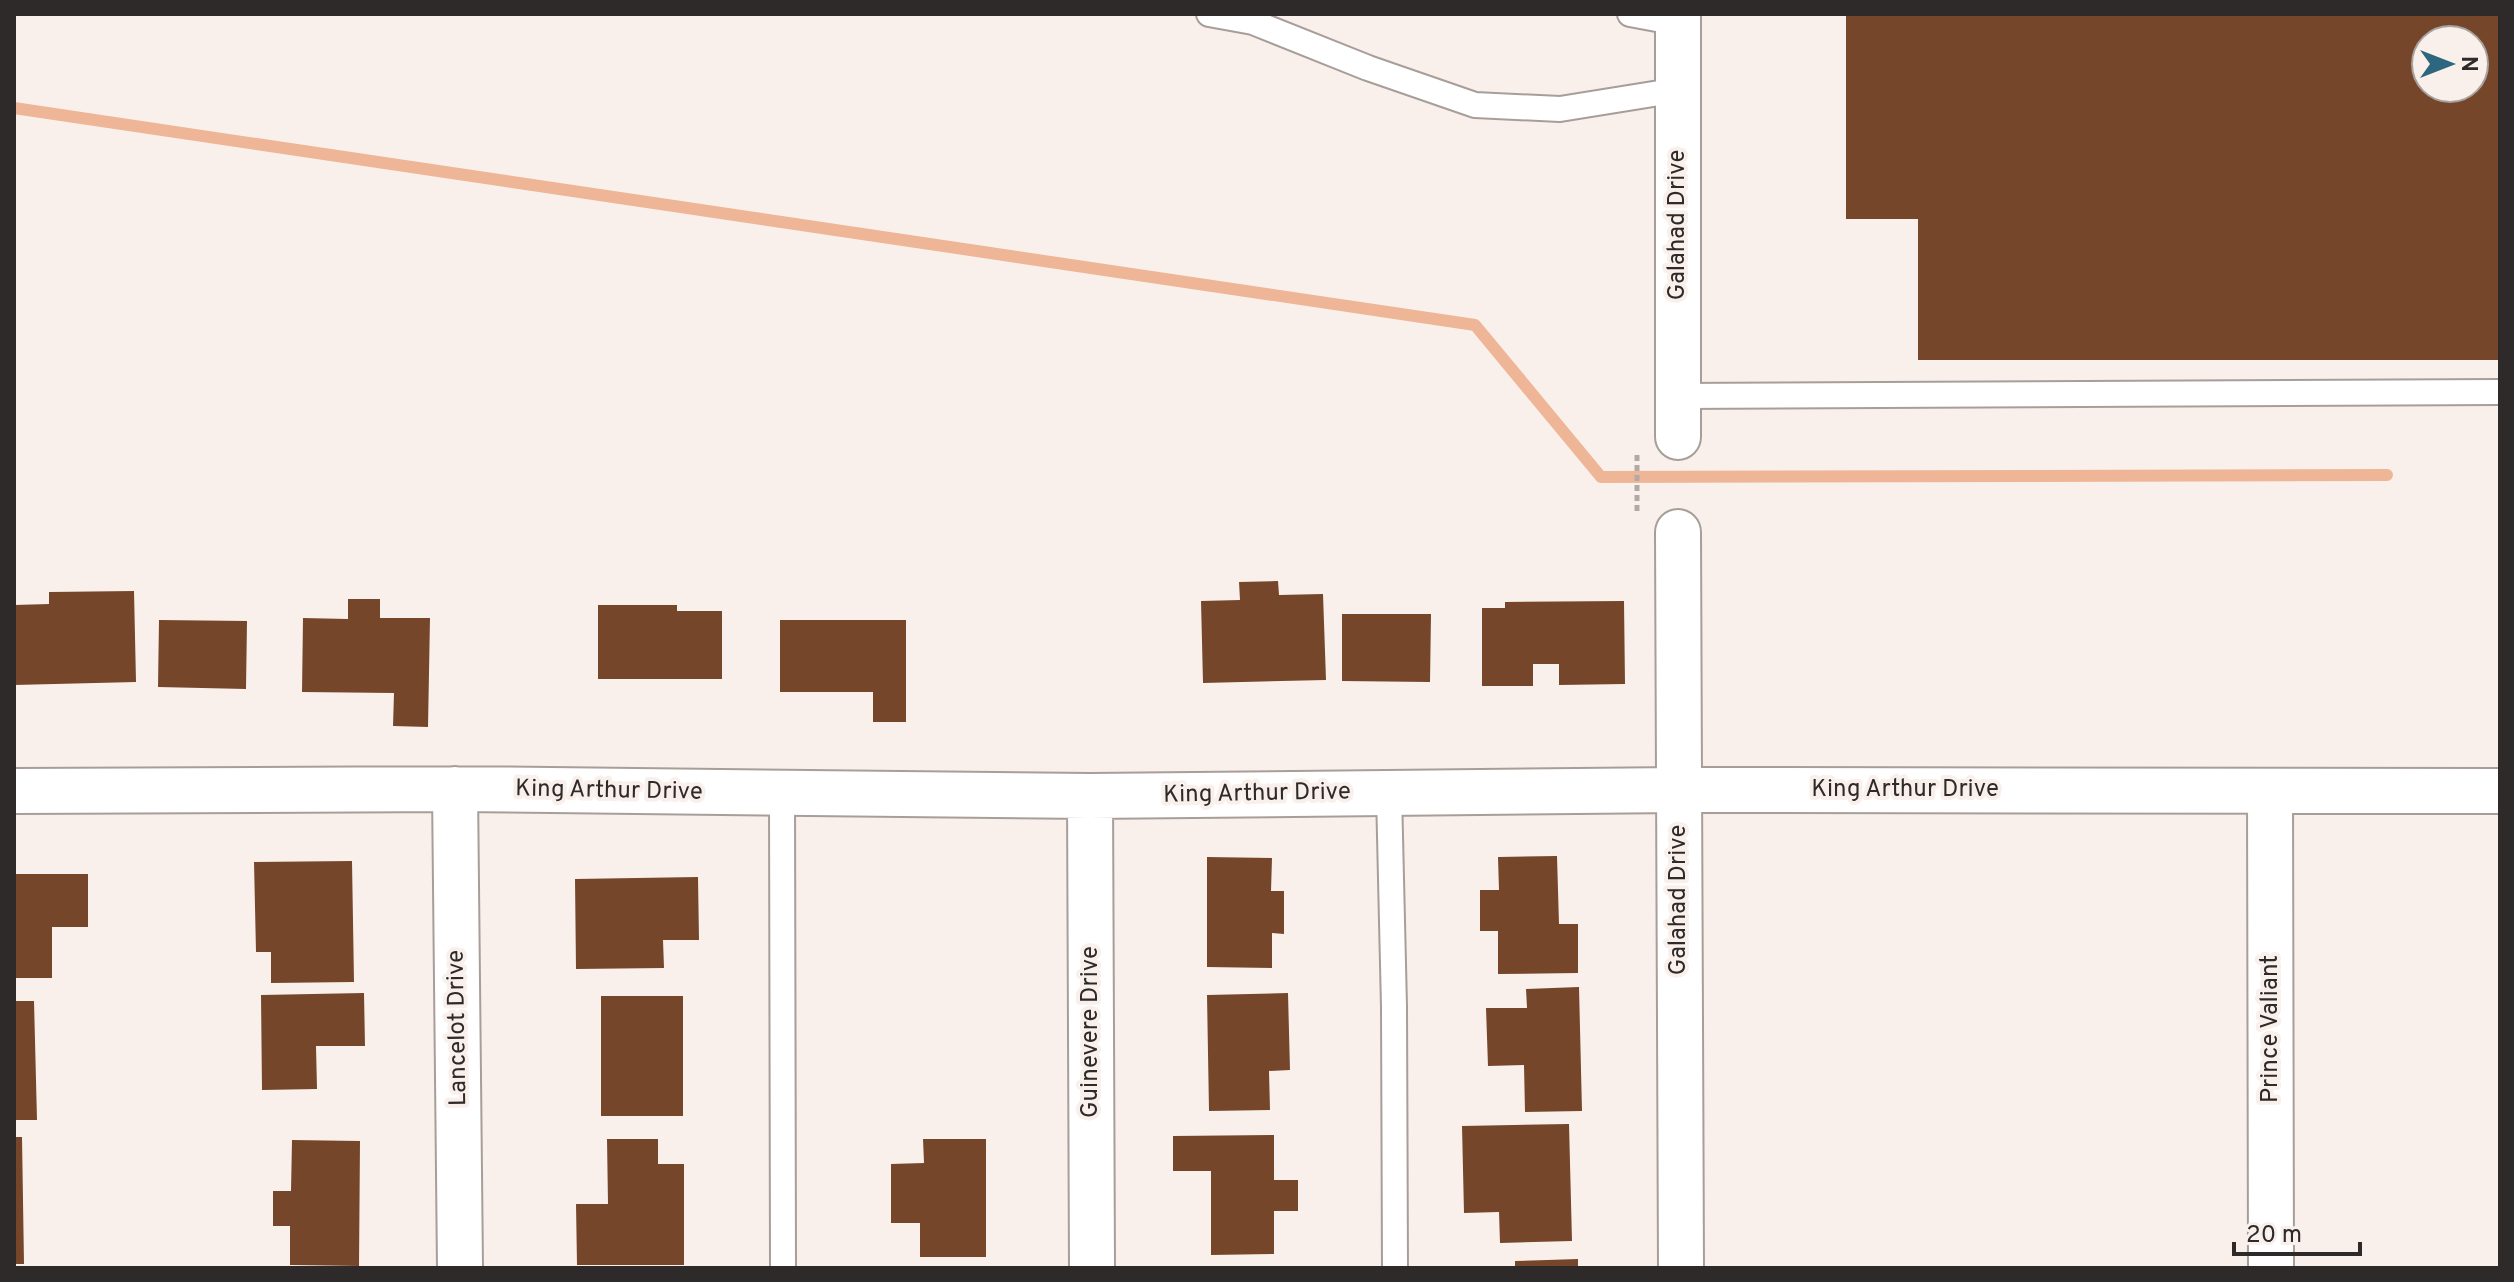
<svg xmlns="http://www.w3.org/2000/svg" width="2514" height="1282" viewBox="0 0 2514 1282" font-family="Overpass,sans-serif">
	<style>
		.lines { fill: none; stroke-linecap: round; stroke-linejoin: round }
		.stream { stroke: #eeb697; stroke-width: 12 }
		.building { fill: #76462a; fill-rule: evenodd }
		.lane-casing { stroke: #a79e9a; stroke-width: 28 }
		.street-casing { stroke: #a79e9a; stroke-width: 48 }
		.path { stroke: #b0a9a6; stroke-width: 5; stroke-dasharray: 6 4; stroke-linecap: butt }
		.lane { stroke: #fff; stroke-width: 24 }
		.street { stroke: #fff; stroke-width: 44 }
		.labels { text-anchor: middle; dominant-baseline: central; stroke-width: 8; stroke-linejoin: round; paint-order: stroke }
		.street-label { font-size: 24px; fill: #2e2a29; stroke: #f9f0ec }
	</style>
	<rect width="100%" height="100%" fill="#f9f0ec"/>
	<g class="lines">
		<path class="stream" d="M14 108 1475 325 1601 477 2387 475"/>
	</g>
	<path class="building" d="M1846 14H2500V360H1918V219H1846ZM2426 40H2474V88H2426Z
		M1278 581 1279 595 1323 594 1326 680 1203 683 1201 601 1240 600 1239 582Z
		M134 591 136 682 14 685V605L49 604V592Z
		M348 599H380V618H430L428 727 393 726 394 693 302 692 303 618 348 619Z
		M1624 601 1625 684 1559 685V664H1533V686H1482V608H1505V602Z
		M598 605H677V611H722V679H598Z
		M1342 614H1431L1430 682 1342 681Z
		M159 620 247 621 246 689 158 687Z
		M780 620H906V722H873V692H780Z
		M1557 856 1559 924H1578V973L1498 974V931H1480V890H1499L1498 857Z
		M1207 857 1272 858 1271 891H1284V934L1272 933V968L1207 967Z
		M352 861 354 982 271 983V952H256L254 862Z
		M14 874H88V927H52V978H14Z
		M698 877 699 940H663L664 968 576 969 575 879Z
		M1579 987 1582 1111 1525 1112 1524 1065 1488 1066 1486 1008H1527L1526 989Z
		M364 993 365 1046H316L317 1089 262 1090 261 995Z
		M1288 993 1290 1070 1269 1071 1270 1110 1209 1111 1207 995Z
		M601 996H683V1116H601Z
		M14 1001H34L37 1120H14Z
		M1569 1124 1572 1241 1500 1243 1499 1212 1464 1213 1462 1126Z
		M1274 1135V1180H1298V1211H1274V1254L1211 1255V1171H1173V1136Z
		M14 1137H22L24 1264H14Z
		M607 1139H658V1164H684V1265H577L576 1204H608Z
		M923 1139H986V1257H920V1223H891V1164L924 1163Z
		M292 1140 360 1141 359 1266 290 1265V1226H273V1191H291Z
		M1578 1259V1268H1515V1261Z"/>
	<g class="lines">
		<defs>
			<path id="lane" d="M1209 14 1253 22 1368 68 1475 105 1560 109 1678 90
				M1630 14 1678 23
				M1678 396 2500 392
				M782 793 783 1268
				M1389 793 1394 1007 1395 1268"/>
			<path id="street" d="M1678 14V437
				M1678 532 1681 1268
				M455 789 460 1268
				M14 791 455 789 1090 796 1679 790 2500 791
				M2270 791 2271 1268
				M1090 796 1092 1268"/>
		</defs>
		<use href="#lane" class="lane-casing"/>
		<use href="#street" class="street-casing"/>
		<path class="path" d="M1637 455V513"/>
		<use href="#lane" class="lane"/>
		<use href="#street" class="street"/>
	</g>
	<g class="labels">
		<g class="street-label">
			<text transform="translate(1678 225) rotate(-90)">Galahad Drive</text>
			<text x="1905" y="790">King Arthur Drive</text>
			<text transform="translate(609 791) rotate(1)">King Arthur Drive</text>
			<text transform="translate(1257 794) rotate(-1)">King Arthur Drive</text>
			<text transform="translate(1679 900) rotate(-90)">Galahad Drive</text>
			<text transform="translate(458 1028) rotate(-91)">Lancelot Drive</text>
			<text transform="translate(2271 1029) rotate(-90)">Prince Valiant</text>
			<text transform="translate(1091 1032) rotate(-90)">Guinevere Drive</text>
		</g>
	</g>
	<rect width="2514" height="1282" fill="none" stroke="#2e2a29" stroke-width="32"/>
	<g transform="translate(2450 64) rotate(90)"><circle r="38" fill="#f9f0ec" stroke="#a8a19e" stroke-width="2"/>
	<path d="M0-6L14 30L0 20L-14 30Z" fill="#2d667f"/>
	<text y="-12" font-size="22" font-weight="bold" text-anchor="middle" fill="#2e2a29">N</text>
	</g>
	<path d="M2234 1242v12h126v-12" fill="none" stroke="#2e2a29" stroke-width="4"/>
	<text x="2246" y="1242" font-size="24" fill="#2e2a29" stroke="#f9f0ec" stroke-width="6" paint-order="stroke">20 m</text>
</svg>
